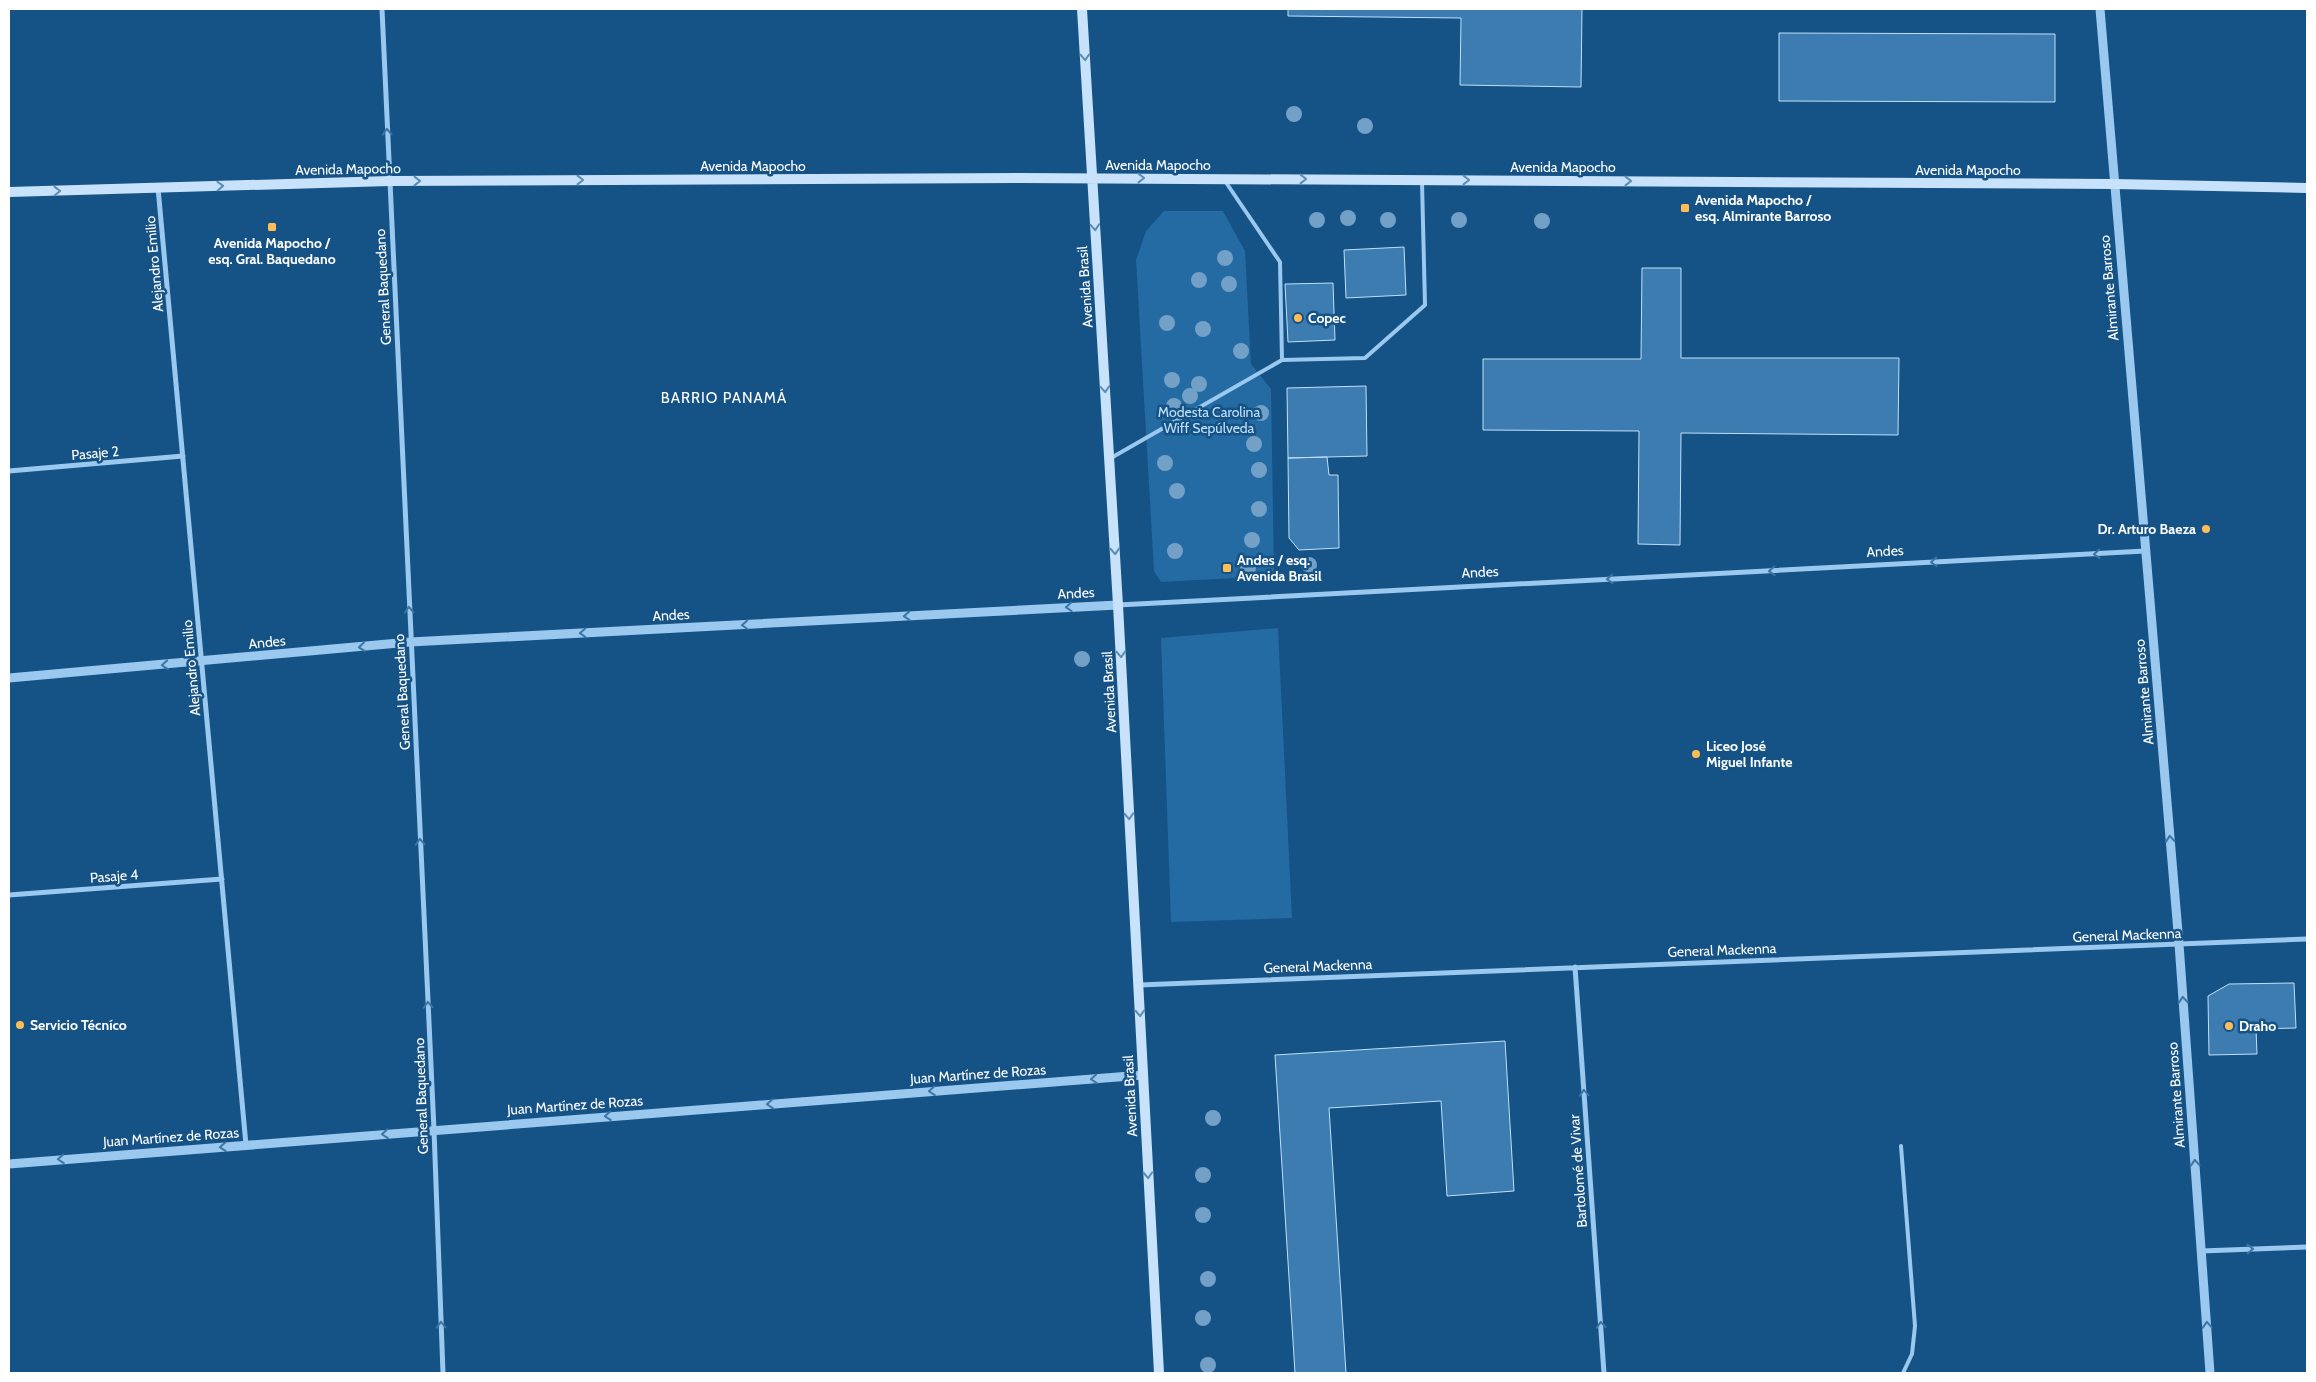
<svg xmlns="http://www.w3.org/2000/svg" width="2316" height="1382" viewBox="0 0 2316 1382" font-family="Cabin,sans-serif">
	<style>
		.green { fill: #246aa3 }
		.building { fill: #3d7cb0; stroke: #c0e0fa }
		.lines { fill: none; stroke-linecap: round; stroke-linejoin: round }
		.service { stroke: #9ac8ee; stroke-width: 4 }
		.minor { stroke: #9ac8ee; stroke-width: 5 }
		.tertiary { stroke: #9ac8ee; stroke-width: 9 }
		.secondary { stroke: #c7e2fa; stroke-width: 10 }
		.tree { fill: #73a0c6 }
		.oneway { stroke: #5c8cb4 }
		.oneway2 { stroke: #3d75a5 }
		.poi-dot { fill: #ffbd57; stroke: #155286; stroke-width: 2 }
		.labels { text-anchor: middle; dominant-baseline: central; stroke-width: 5; stroke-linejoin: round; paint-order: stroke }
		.street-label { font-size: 14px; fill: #fff; stroke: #155286 }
		.poi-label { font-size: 14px; font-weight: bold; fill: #fff; stroke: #155286; text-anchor: start }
		.park-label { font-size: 14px; fill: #c0e0fa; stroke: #155286 }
		.neighbourhood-label { font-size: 15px; letter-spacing: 1px; fill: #fff; stroke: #155286 }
	</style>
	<rect width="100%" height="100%" fill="#155286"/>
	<path class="green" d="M1164 211H1223L1245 251 1251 364 1271 389 1274 576 1161 582 1154 571 1136 260 1146 231Z
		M1278 628 1292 918 1171 922 1161 638Z"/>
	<path class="building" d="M1288 9H1582L1581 87 1460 85 1461 18 1288 16Z
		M1779 33 2055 34V102L1779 101Z
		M1404 247 1406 295 1346 298 1344 250Z
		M1642 268H1681V358H1899L1898 435 1681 433 1680 545 1638 544 1639 431 1483 430V359H1641Z
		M1333 283 1335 340 1288 342 1285 284Z
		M1366 386 1367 456 1288 458 1287 388Z
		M1327 457 1329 475H1338L1339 548 1299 550 1289 538 1288 458Z
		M2294 983 2296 1028 2256 1029 2257 1054 2209 1055 2208 996 2229 984Z
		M1505 1041 1514 1191 1447 1196 1441 1101 1329 1108 1346 1373H1295L1275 1055Z"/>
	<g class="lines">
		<path class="service" d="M1282 360 1365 358 1425 305 1422 182
			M1111 458 1282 360 1280 262 1225 181
			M1901 1146 1915 1326 1912 1354 1903 1373"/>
		<path class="minor" d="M382 9 434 1130 443 1373
			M158 188 246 1145
			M9 471 183 456
			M1118 605 2145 551
			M9 895 222 879
			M1575 967 1604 1373
			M1139 985 2307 939
			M2201 1251 2307 1247"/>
		<path class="tertiary" d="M2100 9 2179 944 2210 1373
			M9 678 410 642 1118 605
			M9 1164 1143 1075"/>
		<path class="secondary" d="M1082 9 1118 605 1159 1373
			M9 192 390 181 1020 178 2114 184 2307 188"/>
	</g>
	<g class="tree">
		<circle cx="1294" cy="114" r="8"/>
		<circle cx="1365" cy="126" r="8"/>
		<circle cx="1348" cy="218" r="8"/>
		<circle cx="1317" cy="220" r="8"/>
		<circle cx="1388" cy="220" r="8"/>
		<circle cx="1459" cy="220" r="8"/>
		<circle cx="1542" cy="221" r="8"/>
		<circle cx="1225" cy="258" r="8"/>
		<circle cx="1199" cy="280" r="8"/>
		<circle cx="1229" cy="284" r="8"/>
		<circle cx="1167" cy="323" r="8"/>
		<circle cx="1203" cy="329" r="8"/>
		<circle cx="1241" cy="351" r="8"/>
		<circle cx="1172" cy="380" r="8"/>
		<circle cx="1199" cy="384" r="8"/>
		<circle cx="1190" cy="396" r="8"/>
		<circle cx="1174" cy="406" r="8"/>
		<circle cx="1261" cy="413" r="8"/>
		<circle cx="1254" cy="444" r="8"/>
		<circle cx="1165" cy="463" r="8"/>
		<circle cx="1259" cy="470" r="8"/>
		<circle cx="1177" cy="491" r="8"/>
		<circle cx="1259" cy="509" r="8"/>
		<circle cx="1252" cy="540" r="8"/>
		<circle cx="1175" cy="551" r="8"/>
		<circle cx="1309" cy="565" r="8"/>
		<circle cx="1248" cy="568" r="8"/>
		<circle cx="1082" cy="659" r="8"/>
		<circle cx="1213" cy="1118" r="8"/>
		<circle cx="1203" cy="1175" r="8"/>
		<circle cx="1203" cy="1215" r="8"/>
		<circle cx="1208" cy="1279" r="8"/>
		<circle cx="1203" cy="1318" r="8"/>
		<circle cx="1208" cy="1365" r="8"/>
	</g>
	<defs><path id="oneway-chevron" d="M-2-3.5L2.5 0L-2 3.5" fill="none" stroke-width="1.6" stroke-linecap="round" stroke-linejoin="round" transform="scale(1.25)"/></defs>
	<g class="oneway">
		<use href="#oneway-chevron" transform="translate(1085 57) rotate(87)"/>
		<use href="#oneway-chevron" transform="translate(1141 178)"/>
		<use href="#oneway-chevron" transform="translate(1303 179)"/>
		<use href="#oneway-chevron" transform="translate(580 180)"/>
		<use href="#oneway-chevron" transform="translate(1466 180)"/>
		<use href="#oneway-chevron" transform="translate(417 181)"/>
		<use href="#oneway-chevron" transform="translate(1628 181)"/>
		<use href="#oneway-chevron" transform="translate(220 186) rotate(-2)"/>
		<use href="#oneway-chevron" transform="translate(57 191) rotate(-1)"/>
		<use href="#oneway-chevron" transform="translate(1095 227) rotate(86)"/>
		<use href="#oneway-chevron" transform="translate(1105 389) rotate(86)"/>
		<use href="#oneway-chevron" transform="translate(1115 551) rotate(87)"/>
		<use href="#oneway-chevron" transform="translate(1121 654) rotate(87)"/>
		<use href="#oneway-chevron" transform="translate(1129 816) rotate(87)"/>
		<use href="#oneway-chevron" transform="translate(1140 1013) rotate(87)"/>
		<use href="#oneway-chevron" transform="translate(1148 1175) rotate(87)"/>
	</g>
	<g class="oneway2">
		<use href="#oneway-chevron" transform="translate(387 132) rotate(-93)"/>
		<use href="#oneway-chevron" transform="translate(2097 554) rotate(177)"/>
		<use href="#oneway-chevron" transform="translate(1934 562) rotate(177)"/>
		<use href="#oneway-chevron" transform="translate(1772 571) rotate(177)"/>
		<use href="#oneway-chevron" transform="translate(1610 579) rotate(177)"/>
		<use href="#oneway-chevron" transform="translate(1069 607) rotate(177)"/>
		<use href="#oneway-chevron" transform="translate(409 610) rotate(-93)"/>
		<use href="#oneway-chevron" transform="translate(907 616) rotate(177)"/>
		<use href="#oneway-chevron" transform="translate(745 625) rotate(177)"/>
		<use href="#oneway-chevron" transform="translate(583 633) rotate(177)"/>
		<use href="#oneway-chevron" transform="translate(362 647) rotate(174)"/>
		<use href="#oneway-chevron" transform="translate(165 665) rotate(175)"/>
		<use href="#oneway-chevron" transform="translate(2170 839) rotate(-95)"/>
		<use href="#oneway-chevron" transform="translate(420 842) rotate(-93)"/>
		<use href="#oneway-chevron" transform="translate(2183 1000) rotate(-94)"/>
		<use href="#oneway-chevron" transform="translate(428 1005) rotate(-93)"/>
		<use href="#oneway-chevron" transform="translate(1094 1079) rotate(175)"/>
		<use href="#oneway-chevron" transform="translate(932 1091) rotate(176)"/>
		<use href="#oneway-chevron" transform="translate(1584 1093) rotate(-94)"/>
		<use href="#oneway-chevron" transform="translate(770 1104) rotate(176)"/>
		<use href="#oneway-chevron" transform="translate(608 1116) rotate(176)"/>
		<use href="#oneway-chevron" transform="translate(385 1134) rotate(175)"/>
		<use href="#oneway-chevron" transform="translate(223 1147) rotate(176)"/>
		<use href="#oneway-chevron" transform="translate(61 1159) rotate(176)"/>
		<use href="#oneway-chevron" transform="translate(2195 1163) rotate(-94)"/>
		<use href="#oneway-chevron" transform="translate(2250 1249) rotate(-2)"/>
		<use href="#oneway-chevron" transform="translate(441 1325) rotate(-92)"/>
		<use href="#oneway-chevron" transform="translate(1601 1325) rotate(-94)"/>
		<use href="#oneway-chevron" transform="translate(2207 1325) rotate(-94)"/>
	</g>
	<g class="poi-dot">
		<rect x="1680" y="203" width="10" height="10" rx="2.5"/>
		<rect x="267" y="222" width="10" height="10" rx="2.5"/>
		<circle cx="1298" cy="318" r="5"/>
		<circle cx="2206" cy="529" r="5"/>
		<rect x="1222" y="563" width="10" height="10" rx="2.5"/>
		<circle cx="1696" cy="754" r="5"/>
		<circle cx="20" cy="1025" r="5"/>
		<circle cx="2229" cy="1026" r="5"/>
	</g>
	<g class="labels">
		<g class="street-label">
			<text x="1158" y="165">Avenida Mapocho</text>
			<text x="753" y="166">Avenida Mapocho</text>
			<text x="1563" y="167">Avenida Mapocho</text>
			<text transform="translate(348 169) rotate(-1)">Avenida Mapocho</text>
			<text x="1968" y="170">Avenida Mapocho</text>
			<text transform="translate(154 264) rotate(-95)">Alejandro Emilio</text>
			<text transform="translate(383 287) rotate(-93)">General Baquedano</text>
			<text transform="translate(1085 287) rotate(-94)">Avenida Brasil</text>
			<text transform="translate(2109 288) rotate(-95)">Almirante Barroso</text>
			<text transform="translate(95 453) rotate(-5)">Pasaje 2</text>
			<text transform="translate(1885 551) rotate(-3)">Andes</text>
			<text transform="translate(1480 572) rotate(-3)">Andes</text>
			<text transform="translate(1076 593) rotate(-3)">Andes</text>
			<text transform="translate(671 615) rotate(-3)">Andes</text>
			<text transform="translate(267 642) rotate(-6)">Andes</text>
			<text transform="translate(191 668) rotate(-95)">Alejandro Emilio</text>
			<text transform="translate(402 692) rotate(-93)">General Baquedano</text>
			<text transform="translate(1109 692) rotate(-93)">Avenida Brasil</text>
			<text transform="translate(2144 692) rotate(-95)">Almirante Barroso</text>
			<text transform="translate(114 876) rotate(-4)">Pasaje 4</text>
			<text transform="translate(2127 935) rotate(-2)">General Mackenna</text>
			<text transform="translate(1722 950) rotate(-2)">General Mackenna</text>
			<text transform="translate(1318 966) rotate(-2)">General Mackenna</text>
			<text transform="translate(978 1074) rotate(-4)">Juan Martínez de Rozas</text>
			<text transform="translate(2176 1095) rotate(-94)">Almirante Barroso</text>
			<text transform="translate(421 1096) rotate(-92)">General Baquedano</text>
			<text transform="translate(1130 1096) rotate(-93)">Avenida Brasil</text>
			<text transform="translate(575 1105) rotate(-4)">Juan Martínez de Rozas</text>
			<text transform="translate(171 1137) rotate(-4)">Juan Martínez de Rozas</text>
			<text transform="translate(1578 1171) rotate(-94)">Bartolomé de Vivar</text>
		</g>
		<g class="poi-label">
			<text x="1695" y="200">Avenida Mapocho /<tspan x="1695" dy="16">esq. Almirante Barroso</tspan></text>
			<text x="272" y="243" text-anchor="middle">Avenida Mapocho /<tspan x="272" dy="16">esq. Gral. Baquedano</tspan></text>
			<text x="1308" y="318">Copec</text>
			<text x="2196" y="529" text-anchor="end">Dr. Arturo Baeza</text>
			<text x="1237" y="560">Andes / esq.<tspan x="1237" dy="16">Avenida Brasil</tspan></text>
			<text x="1706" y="746">Liceo José<tspan x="1706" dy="16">Miguel Infante</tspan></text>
			<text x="30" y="1025">Servicio Técníco</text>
			<text x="2239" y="1026">Draho</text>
		</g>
		<g class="park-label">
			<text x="1209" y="412">Modesta Carolina<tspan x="1209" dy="16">Wiff Sepúlveda</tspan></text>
		</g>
		<g class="neighbourhood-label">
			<text x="724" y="398">BARRIO PANAMÁ</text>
		</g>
	</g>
	<rect width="2316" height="1382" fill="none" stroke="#ffffff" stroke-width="20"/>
</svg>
